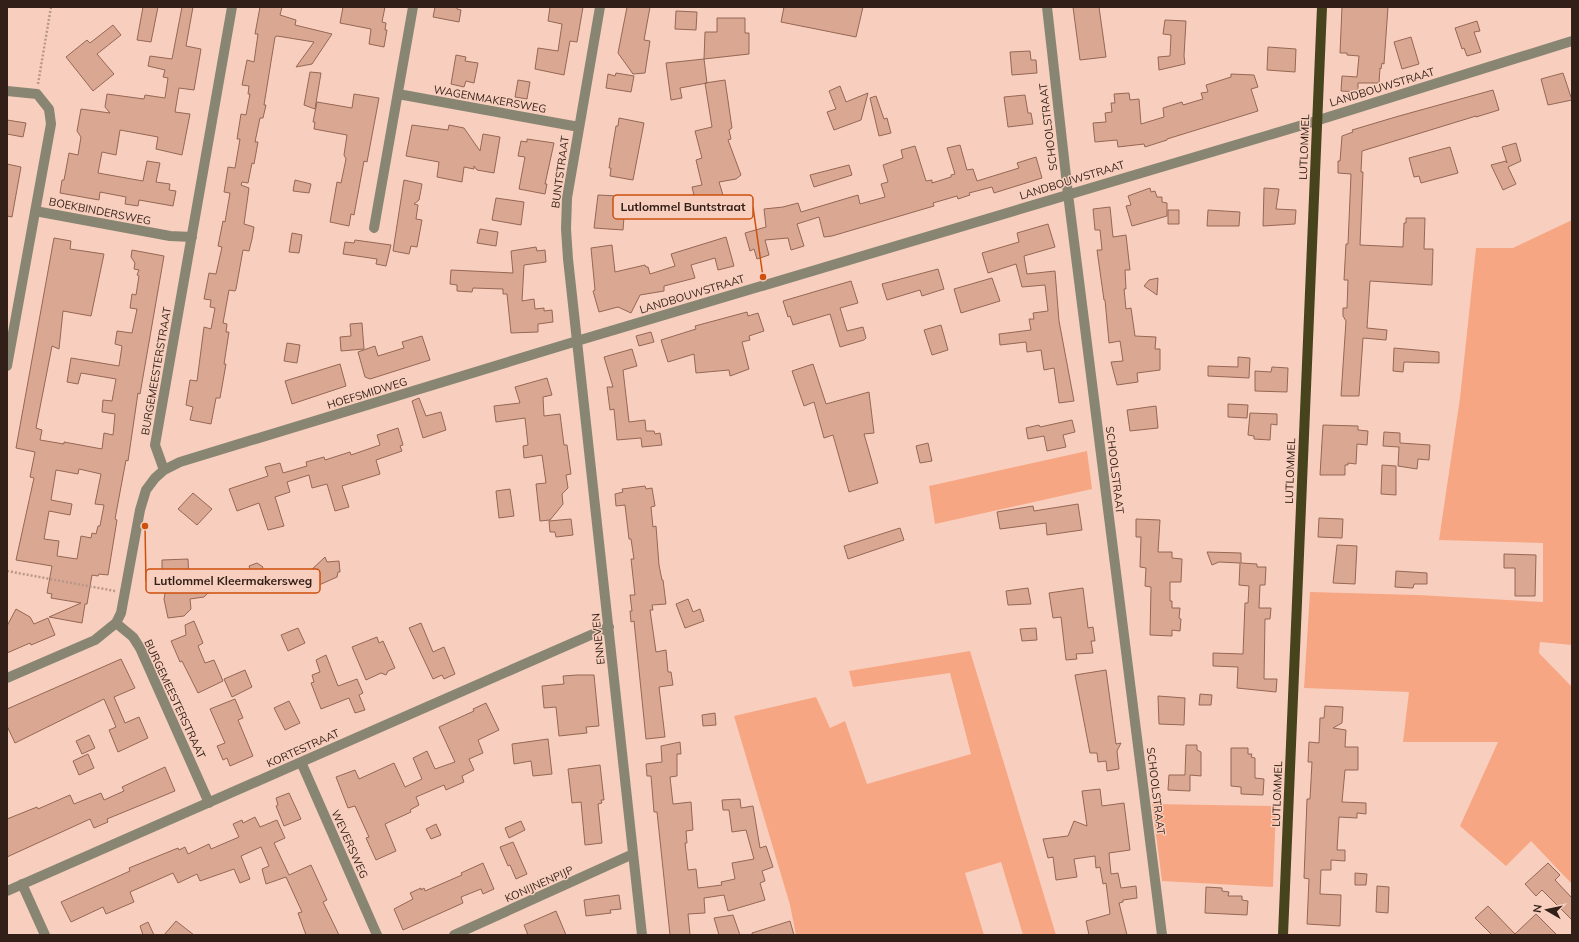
<svg xmlns="http://www.w3.org/2000/svg" width="1579" height="942" viewBox="0 0 1579 942" font-family="Mulish,sans-serif">
	<style>
		.green { fill: #f7a684 }
		.building { fill: #d9a792; stroke: #956754; fill-rule: evenodd }
		.lines { fill: none; stroke-linecap: round; stroke-linejoin: round }
		.path { stroke: #b99789; stroke-width: 2.5; stroke-dasharray: 2 2; stroke-linecap: butt }
		.minor { stroke: #888672; stroke-width: 10 }
		.major { stroke: #47431d; stroke-width: 10 }
		.labels { text-anchor: middle; dominant-baseline: central; stroke-width: 3; stroke-linejoin: round; paint-order: stroke }
		.street-label { font-size: 11px; fill: #321f17; stroke: #f8cfbe }
		.leader { fill: none; stroke: #cd500e; stroke-width: 1.5 }
		.callout-dot { fill: #cd500e; stroke: #f8cfbe; stroke-width: 1.5 }
		.callout { fill: #f8cfbe; stroke: #cd500e; stroke-width: 1.5 }
		.callout-label { font-size: 12px; text-anchor: middle; font-weight: bold; fill: #321f17 }
	</style>
	<rect width="100%" height="100%" fill="#f8cfbe"/>
	<path class="green" d="M1572 220V645L1540 642 1539 653 1572 687V884L1531 841 1506 866 1460 826 1498 742H1403L1409 692 1304 688 1310 592 1418 595 1543 602V543L1439 540 1460 398 1476 248H1513Z
		M1087 451 1092 489 935 524 929 486Z
		M970 651 1056 935H1023L1001 862 965 873 984 935H796L790 905 734 716 816 697 830 728 845 721 867 784 971 754 950 673 853 687 849 671Z
		M1152 804 1276 806 1273 887 1162 881Z"/>
	<path class="building" d="M143 7H158L151 42 137 40Z
		M182 7H193L186 46 201 49 194 90 179 88 175 112 190 114 182 155 156 149 158 137 120 130 116 155 102 152 98 173 143 181 147 161 160 163 156 182 170 184 169 190 176 191 173 206 139 200 138 206 125 204 126 197 100 192 99 200 60 193 62 180H64L69 153 78 155 81 137 77 131 81 109 110 113 105 107 107 94 144 99 145 95 165 98 168 78 163 77 165 70 148 66 150 56 172 59Z
		M260 7H282L280 15 296 20 295 25 332 34 312 64 296 67 314 42 277 36 275 37 264 105H266L263 118H260L255 142H258L254 164 252 163 248 183 242 182 241 185 249 188 244 224 254 227 252 239 249 251 243 250 236 289 235 291 229 290 223 323 227 324 226 332H229L224 364H226L220 398H216L211 424 190 420 193 407 186 405 190 380 197 381 204 327 211 329 215 308 210 307 211 300 204 299 209 273 216 274 222 247 218 246 223 221 225 222 230 193 224 192 228 167 235 168 240 139H237L241 114 246 115 250 94H248L249 86 242 85 247 60 254 62 258 34H255Z
		M343 7H385L382 22 386 23 385 30H387L384 47 369 44 371 29 340 23Z
		M435 7H457V9L461 10 459 22 433 17Z
		M550 7H583L577 42 570 41 564 75 535 69 538 48 558 51 562 24 548 21Z
		M627 7H650L644 40 650 41 645 73 633 74 618 53Z
		M784 7H863L856 37 781 22Z
		M1073 7H1099L1106 57 1080 60Z
		M1342 7H1388L1384 64 1382 63 1381 69 1380 68 1379 83H1358V92L1341 91 1342 76 1357 77 1359 56 1347 55V53H1340Z
		M676 11 697 12 696 30 675 29Z
		M717 18H745V33H749V54L704 59 705 32H717Z
		M1165 20 1186 21 1184 56 1185 64 1159 70 1158 57 1170 56 1171 35 1163 34Z
		M1477 21 1480 31 1474 32 1481 52 1467 56 1464 48 1462 49 1455 28Z
		M113 25 121 35 97 54 114 74 93 91 66 57 87 40 90 43Z
		M1411 37 1419 64 1402 69 1394 42Z
		M1268 47 1296 49 1295 72 1267 70Z
		M1030 51 1031 60H1036L1037 73 1012 75 1010 52Z
		M456 55 466 57 465 61 478 63 474 83 466 81 464 87 451 84Z
		M704 59 707 83 680 88 682 98 671 100 666 63Z
		M310 72 321 73 315 109 304 105Z
		M616 73 634 76 631 92 606 88 608 74 615 76Z
		M1563 73 1572 100 1548 105 1541 79Z
		M1231 74 1254 75 1258 87 1251 89 1258 111 1167 139V140L1145 147 1144 144 1118 147 1117 140 1095 142 1093 123 1106 122 1105 113 1112 112 1111 103H1115L1114 94 1129 93 1130 100 1139 99 1141 124 1164 117 1163 108 1182 102 1183 105 1203 99 1201 93 1208 92 1206 85 1231 77Z
		M518 80 530 82 527 99 515 97Z
		M725 80 732 128 729 130 731 139 728 140 741 175 736 179 719 182 726 205 707 211 706 209 676 217 671 201 694 195 692 187 702 185 696 160 702 158 695 131 712 127 705 83Z
		M840 86 846 102 868 93 861 120 834 130 827 112 836 109 829 91Z
		M1493 90 1499 110 1476 117V116L1362 151 1361 172H1363L1360 245 1403 247 1404 223H1406V218H1425L1424 249H1433L1432 285 1370 281 1367 328 1387 330 1386 340 1363 338 1359 396H1341L1346 321 1343 316V308H1347L1348 280H1344L1346 244H1348L1351 174 1338 173V161H1340L1342 136 1353 132 1352 130 1399 116Z
		M354 94 379 98 367 162 364 161 354 215 351 214 349 226 330 222 337 182 341 183 346 159 344 155 347 135 314 129 315 122H313L317 102 352 108Z
		M1025 95 1028 113H1031L1033 124 1008 127 1004 97Z
		M876 96 884 119 887 118 891 133 879 136 870 98Z
		M619 118 644 123 633 180 610 176 611 168H609L616 126H618Z
		M7 120 26 123 23 137 7 134Z
		M412 125 448 130 449 125 464 128 480 151 483 134 500 137 494 173 477 170 474 166V169L464 167 462 182 437 177 439 162 406 156Z
		M527 139 554 143 545 184H547L545 194 519 189 525 157 518 156 521 141 527 142Z
		M1516 143 1521 161 1508 167 1516 184 1503 190 1491 165 1506 161 1507 163 1502 147Z
		M960 145 967 170 973 169 977 181 1019 168 1017 163 1036 157 1042 178 994 193 992 187 969 193 970 195 958 199 957 196 933 203 934 206 832 236 824 237 819 217 797 224 804 246 791 250 788 238 765 240 769 255 757 259 754 249 750 251 745 233 766 227 764 209 783 207 798 203 801 212 858 195 860 204 885 197 881 184 888 182 883 165 903 158 901 150 915 146 926 181 932 180V183L951 177V175L955 174 947 148Z
		M1450 147 1458 173 1421 183 1419 176 1414 177 1409 158Z
		M7 164 21 167 12 217 7 216Z
		M849 165 852 175 814 187 810 175Z
		M295 180 311 184 309 193 293 191Z
		M404 180 422 184 419 200 414 204 418 205 416 219 422 220 417 247 411 246 409 254 393 251Z
		M1150 188 1151 192 1155 191 1157 197H1162V202L1167 203V216L1132 226 1126 206 1131 205 1128 196Z
		M1264 188 1279 189 1276 209 1296 210 1295 224 1263 226Z
		M598 195 618 196 617 217H624L623 230 594 228Z
		M496 198 524 202 521 225 492 220Z
		M1110 207 1113 237 1126 235 1130 270H1125L1126 289H1124L1126 309 1131 308 1135 336 1156 337 1155 349H1160V370L1137 373 1138 382 1117 385 1111 362 1123 361 1120 341 1109 343 1105 300H1104L1097 250H1102L1100 230H1095L1093 209Z
		M1168 210H1179V224H1168Z
		M1208 210 1240 212 1239 226H1207Z
		M1048 224 1055 247 1024 256 1027 274 1055 271 1059 321 1074 401 1059 403 1054 368 1044 370 1041 350 1027 352 1026 342 1000 345 999 334 1031 330 1029 319H1034L1033 313 1048 311 1045 285 1022 287 1016 264 988 273 982 253 1019 242 1017 233Z
		M480 229 498 232 496 246 477 243Z
		M292 233 302 235 299 253 289 252Z
		M726 237 734 266 718 270 715 258 691 265 695 278 664 286V291L640 295 631 313 618 307 599 312 593 291 595 290 591 248 612 245 615 272 645 265 646 267H648L650 274 675 266 671 254Z
		M54 238 71 241 70 249 104 254 91 316 63 311 59 349 52 346 36 428 42 430 40 440 64 444V442L102 449 104 433 113 435 115 414 102 412 103 400 112 401 116 379 81 373 78 384 67 382 71 358 119 366 122 346 115 344 117 331 132 333 137 309 130 308 132 294 136 295 139 276 137 275 139 270 134 269 135 263 131 257 132 250 164 256 140 394 138 393 128 461 126 460 115 519 117 520 108 575 99 574 98 576 92 575 87 604H85L82 623 49 617 81 603 51 598 52 594 47 593 52 566 16 560 34 478 30 477 35 452 16 448ZM79 469 101 474 95 504 104 505 100 526H98L96 534 92 533 91 538 81 536 77 559 57 556 59 541 44 539 49 511 70 515 72 504 51 500 56 470 78 474Z
		M355 240 391 245 386 266 376 264 377 259 343 254 345 242 354 243Z
		M536 247 537 251 545 250 546 262 524 265 522 301 534 299 535 309 544 308V311L552 310 553 322 538 324V332L511 333 507 294H503V289L473 288 472 292 457 291V285L450 284 451 270 513 273 511 251Z
		M938 269 944 289 922 296 920 290 887 300 882 284Z
		M992 278 1000 301 961 313 954 289Z
		M1158 278 1157 295 1144 286 1149 280Z
		M851 281 858 303 840 308 847 331 863 327 866 338 864 340 840 347 830 314 793 325 790 316 788 317 783 301Z
		M747 312 748 316 758 313 764 331 749 336 750 340 742 342 749 369 730 376 729 370 696 373 694 354 668 362 661 340 696 329 695 326Z
		M362 323 364 349 341 351 340 337 351 336 350 324Z
		M941 325 948 350 932 355 924 330Z
		M651 332 654 342 639 346 636 336Z
		M422 336 430 360 370 379 365 377 358 352 375 346 378 356 404 348 402 342Z
		M287 343 300 345 297 363 284 361Z
		M1394 348 1439 352V363L1404 362 1403 372 1393 371Z
		M632 349 637 366 623 370 629 422 645 420 646 431H654L655 434 660 433 662 445 642 447 641 438 617 440 614 409 610 410 607 387H613L604 357Z
		M1238 357 1250 358 1249 378 1208 376V366L1238 367Z
		M340 364 346 386 292 404 285 381Z
		M813 364 826 404 869 392 874 433 864 434 878 483 849 492 833 435 824 438 814 402 804 406 792 371Z
		M1272 367 1288 368 1287 392 1255 391V371L1271 372Z
		M547 378 552 395 543 397 544 416 560 414 564 445H567L571 474 566 475 568 488 562 494 563 504 550 520 540 521 536 484 546 483 542 455 524 458 523 446 528 445 525 418 496 422 494 406 520 403 515 387Z
		M419 398 426 416 441 412 446 430 423 438 412 401Z
		M1228 404 1248 405 1247 418 1228 417Z
		M1156 406 1158 428 1130 431 1127 410Z
		M1250 413 1277 414V425L1271 424 1270 440 1254 439V436L1248 435Z
		M1072 420 1075 432 1063 435 1066 447 1047 451 1044 436 1028 439 1026 428 1039 425 1040 427Z
		M1323 425 1358 426V430L1368 431 1367 445 1357 444 1356 464 1348 463V465H1345V475H1320Z
		M398 428 403 445 400 446 402 451 376 460 380 474 342 486 349 507 335 511 327 484 312 488 309 475 287 482 290 492 275 497 284 526 268 530 259 503 237 511 229 489 268 476 265 467 280 463 283 473 307 466 306 462 324 457 325 460 350 452 351 455 380 445 377 435Z
		M1384 432 1400 433V443L1430 445 1429 460 1418 459 1417 469 1398 466 1399 447 1383 446Z
		M928 443 932 461 920 463 916 446Z
		M1382 465 1396 466V495L1381 494Z
		M645 486 646 489 652 488 655 506 651 507 653 527 656 526 659 565 662 580H663L666 604 652 605 653 610H650L656 652 666 650 668 672H671L673 685 659 687 665 737 646 739 634 621 631 622 630 611H632L630 595H635L631 559H634L631 539H629L625 505 616 506 615 494 623 492 622 489Z
		M510 489 514 516 499 518 496 491Z
		M193 493 212 509 197 525 178 509Z
		M1078 504 1082 530 1047 535 1046 523 1000 529 997 512 1033 506 1034 511Z
		M1319 518 1343 519 1342 538 1318 537Z
		M571 519 573 535 556 537 555 532H550L549 521Z
		M1136 519 1160 520 1158 552H1172V558L1182 559 1181 582H1170V601H1172V608H1180L1179 618 1181 619 1180 631 1172 630V636L1150 635 1151 587 1145 586 1146 568 1140 567 1141 537H1136Z
		M900 528 904 540 848 559 844 546Z
		M1337 545 1357 546 1355 584 1333 583Z
		M1207 552 1241 553V563L1257 564V567H1266L1265 585H1260L1259 608H1271L1270 619H1265L1264 679H1277L1276 692 1237 688 1238 667 1213 666V653L1243 654 1245 603H1248L1249 586 1239 585 1240 563 1219 562 1212 565Z
		M1504 554 1536 555 1535 596H1515V568H1504Z
		M325 557 327 562 339 561 340 572H338L337 577 319 585 308 573Z
		M188 559 189 580 211 577 214 592 208 593 204 597 190 599 191 609 184 616 168 618 164 599 167 583H162V560Z
		M257 563 263 567 254 582 249 566Z
		M1396 571 1427 573V584H1414L1413 588 1395 587Z
		M1028 588 1031 604 1008 605 1006 591Z
		M1083 588 1088 628 1093 627 1095 641H1091L1093 653 1076 654 1077 659 1066 660 1061 617 1053 618 1049 593Z
		M688 599 693 612 700 609 704 621 685 628 676 604Z
		M16 609 30 617 34 624 48 618 55 635 31 645 30 643 7 653V626Z
		M194 621 203 643 198 646 205 663 214 660 223 681 198 693 182 661 180 662 171 641 186 635 185 625Z
		M421 623 433 652 444 647 455 674 444 679 442 675 433 679 409 628Z
		M298 628 305 643 288 651 281 635Z
		M1036 628 1037 640 1022 641 1020 629Z
		M377 637 379 643 383 641 395 668 388 671 386 675 381 673 366 680 352 647Z
		M326 655 338 686 357 679 363 693 359 695 365 710 355 713 349 698 321 709 311 683 314 682 312 675 320 672 316 660Z
		M121 659 135 688 114 697 125 723 139 717 148 738 118 752 109 730 116 727 104 699 15 743 7 726V709Z
		M245 670 252 687 232 697 224 679Z
		M1106 670 1116 744 1121 743 1117 751 1119 769 1107 771 1106 761 1098 762 1097 753H1090L1075 675Z
		M577 675H594L599 726 586 727 587 733 559 736 556 707 544 708 542 686 564 684 563 676Z
		M1200 694 1212 695 1211 705H1199Z
		M1158 696 1185 698 1184 725 1159 724Z
		M235 699 243 718 238 720 253 756 230 766 227 758 223 760 217 746 225 743 210 709Z
		M289 701 300 723 285 730 274 708Z
		M486 703 499 730 478 740 483 753 469 759 474 770 462 776 464 782 446 790 444 785 416 797 419 805 410 810 411 812 385 824 396 851 376 860 366 838 369 837 355 806 348 808 336 777 355 770 359 779 394 763 405 787 422 779 413 758 427 751 435 769 455 762 439 727 474 711 473 709Z
		M1325 706 1343 707 1342 723 1333 728 1346 730 1345 747H1358V770H1345L1342 802 1366 803V814L1357 813V818L1339 817 1337 850H1345V861L1331 860V870H1321L1320 894 1341 895 1340 926 1307 924 1309 879 1304 878 1307 799H1310L1312 762H1308L1309 742 1319 743 1320 718H1324Z
		M715 713 716 725 703 726 702 715Z
		M89 735 95 748 82 754 76 741Z
		M548 739 552 774 533 776 531 761 514 764 512 744Z
		M680 742 681 754H677V776L670 777 673 804 691 802 693 830 686 831 687 843H685L688 870 696 869 698 888 722 885 721 882 735 879 732 863 754 859 746 830 732 832 729 810H723L722 800 740 799 741 808 753 806 760 848 766 846 773 867 762 871 765 881 760 883 765 900 728 911 724 895 704 898 705 913 688 914 690 935H670L657 812H654L651 776H647L646 764 662 762 661 746Z
		M1186 745H1197V750L1201 752V776L1190 775V791L1168 790 1169 775H1185Z
		M1231 748H1248V754H1252L1251 757 1255 758V778L1264 779 1263 795 1241 794V787L1231 786Z
		M88 754 94 768 79 775 73 761Z
		M600 765 604 800H601L602 803 598 804 602 843 585 845 581 802 572 803 568 769Z
		M165 767 175 791 107 819 108 822 94 828 90 819 7 857V819L37 807 38 809 70 795 74 804 101 793 104 800 124 791 122 787Z
		M1100 789 1102 806 1124 803 1130 850 1109 853 1111 874 1118 873 1121 888 1136 886 1137 898 1123 900V902L1119 903 1127 935H1089L1086 921 1110 914 1106 883 1103 884 1100 867 1096 868 1095 856 1074 859 1077 877 1056 880 1053 857 1048 858 1043 839 1068 836 1074 821 1087 826 1082 791Z
		M289 793 301 819 284 826 276 806 278 805 276 798Z
		M255 817 260 827 277 820 285 838 274 843 289 875 311 865 327 900 323 902 339 935H306L298 913 302 912 286 877 266 884 262 869 269 866 261 847 241 856 250 879 240 883 234 869 200 881 197 874 178 883 173 873 130 892 134 902 106 914 103 907 71 922 61 902 130 871 129 868 178 848 179 850 185 847 188 854 209 844 211 849 239 837 233 824 242 820 243 823Z
		M521 821 525 830 509 838 505 828Z
		M436 824 441 835 431 839 426 829Z
		M513 842 527 874 516 879 510 865 508 866 500 847Z
		M483 863 494 889 483 894 481 889 461 897 463 903 403 930 394 909 413 899 410 893 421 888V890L424 888 425 891 462 875 461 873Z
		M1548 863 1560 875 1555 880 1572 898V920L1542 890 1536 896 1525 884Z
		M1355 873 1367 874 1366 885H1355Z
		M1377 886 1389 887 1388 913 1376 912Z
		M1206 887 1222 888V891L1229 892 1228 896H1242V900L1248 901 1247 915 1205 913Z
		M619 895 621 909 610 910 611 913 586 916 584 900Z
		M1488 906 1515 934 1536 914 1557 935H1492L1475 918Z
		M556 911 566 935H528L524 925Z
		M733 915 740 935H719L714 918Z
		M176 921 194 935H164Z
		M790 921 794 935H752V933Z
		M148 922 154 935H143L140 926Z"/>
	<g class="lines">
		<path class="path" d="M38 84 51 7
			M7 571 115 591"/>
		<path class="minor" d="M600 7 567 198 566 229 568 259 642 935
			M1047 7 1068 194 1162 935
			M7 91 37 94 49 109 51 124 7 366
			M398 94 579 127
			M35 211 170 236 192 237
			M374 228 413 7
			M164 470 155 445 232 7
			M116 623 133 637 140 648 209 803
			M7 678 95 640 116 623 121 613 140 510 146 490 155 478 164 470 180 462 577 341 1306 124 1572 41
			M301 762 377 935
			M22 884 45 935
			M7 891 609 627
			M454 935 633 854"/>
		<path class="major" d="M1283 935 1322 7"/>
	</g>
	<g class="labels">
		<g class="street-label">
			<text transform="translate(1382 87) rotate(-17)">LANDBOUWSTRAAT</text>
			<text transform="translate(490 99) rotate(10)">WAGENMAKERSWEG</text>
			<text transform="translate(1048 127) rotate(-97)">SCHOOLSTRAAT</text>
			<text transform="translate(1304 147) rotate(-88)">LUTLOMMEL</text>
			<text transform="translate(560 172) rotate(-82)">BUNTSTRAAT</text>
			<text transform="translate(1072 180) rotate(-17)">LANDBOUWSTRAAT</text>
			<text transform="translate(100 211) rotate(11)">BOEKBINDERSWEG</text>
			<text transform="translate(692 294) rotate(-17)">LANDBOUWSTRAAT</text>
			<text transform="translate(156 371) rotate(-80)">BURGEMEESTERSTRAAT</text>
			<text transform="translate(367 393) rotate(-17)">HOEFSMIDWEG</text>
			<text transform="translate(1115 470) rotate(83)">SCHOOLSTRAAT</text>
			<text transform="translate(1290 471) rotate(-88)">LUTLOMMEL</text>
			<text transform="translate(598 639) rotate(-96)">ENNEVEN</text>
			<text transform="translate(175 699) rotate(65)">BURGEMEESTERSTRAAT</text>
			<text transform="translate(303 748) rotate(-24)">KORTESTRAAT</text>
			<text transform="translate(1156 791) rotate(83)">SCHOOLSTRAAT</text>
			<text transform="translate(1277 794) rotate(-88)">LUTLOMMEL</text>
			<text transform="translate(350 844) rotate(66)">WEVERSWEG</text>
			<text transform="translate(539 884) rotate(-24)">KONIJNENPIJP</text>
		</g>
	</g>
	<path class="leader" d="M763 277L753 207M145 526L146 581"/>
	<g class="callout-dot">
		<circle cx="763" cy="277" r="4"/>
		<circle cx="145" cy="526" r="4"/>
	</g>
	<g class="callout">
		<rect x="613" y="195" width="140" height="24" rx="4"/>
		<rect x="146" y="569" width="174" height="24" rx="4"/>
	</g>
	<g class="callout-label">
		<text x="683" y="211">Lutlommel Buntstraat</text>
		<text x="233" y="585">Lutlommel Kleermakersweg</text>
	</g>
	<rect width="1579" height="942" fill="none" stroke="#321f17" stroke-width="16"/>
	<g transform="translate(1547 910) rotate(279)" stroke="#f8cfbe" stroke-width="3" paint-order="stroke">
	<path d="M0-3L7 15L0 10L-7 15Z" fill="#321f17"/>
	<text y="-6" font-size="11" font-weight="bold" text-anchor="middle" fill="#321f17">N</text>
	</g>
</svg>
